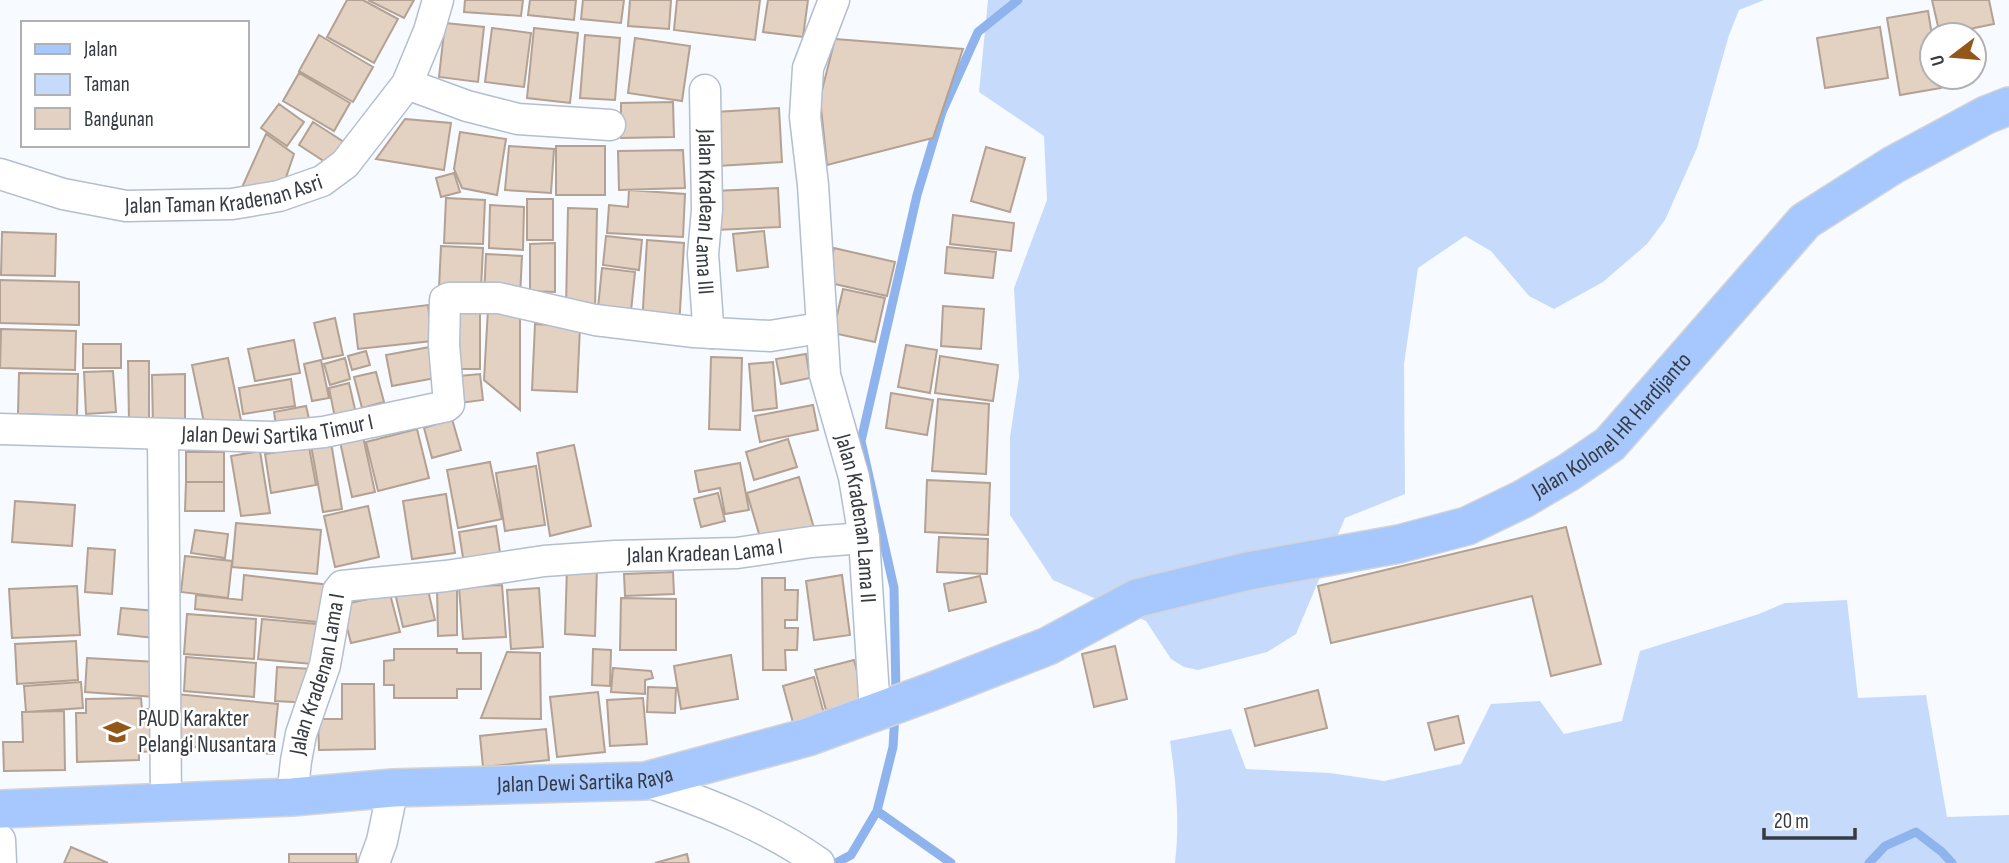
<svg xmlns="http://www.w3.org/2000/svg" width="2009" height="863" viewBox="0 0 2009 863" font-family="'Sofia Sans Condensed',sans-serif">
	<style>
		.green { fill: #c6dbfc }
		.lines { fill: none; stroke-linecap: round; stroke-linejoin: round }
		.stream { stroke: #8fb3ec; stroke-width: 9 }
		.building { fill: #e3d1c2; stroke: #b3a193; stroke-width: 2 }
		.minor-casing { stroke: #b3bed0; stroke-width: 33 }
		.major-casing { stroke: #d3d4d5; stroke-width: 40 }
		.minor { stroke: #fff; stroke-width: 30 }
		.major { stroke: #a6c8ff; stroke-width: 37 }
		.labels { text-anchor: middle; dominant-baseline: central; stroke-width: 5; stroke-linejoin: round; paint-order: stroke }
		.street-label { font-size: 23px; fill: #363b42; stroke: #fff }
		.poi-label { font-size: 23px; fill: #363b42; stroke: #fff; text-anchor: start }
	</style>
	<rect width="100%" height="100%" fill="#f7fafe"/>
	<path class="green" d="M988 0H1764L1739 10 1729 35 1697 148 1665 220 1647 244 1603 282 1554 309 1529 296 1491 251 1465 236 1418 268 1404 364 1405 494 1345 518 1296 634 1267 652 1198 670 1184 667 1171 659 1146 621 1053 580 1010 515V437L1019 377 1014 288 1047 200 1044 136 979 92Z
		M1847 600 1858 698 1926 695 1947 817 2009 815V863H1175C1180 821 1176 782 1170 741L1231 729 1246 769 1330 773 1384 781 1461 764 1491 704 1540 701 1564 734 1622 721 1640 651 1759 614 1785 603Z"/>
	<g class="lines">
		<path class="stream" d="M896 696 894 588 861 441 917 195 942 112 978 32 1018 0
			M877 811 951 863
			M836 863 851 855 877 811 893 747 895 713
			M1869 863 1885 846 1916 832 1942 852 1952 863"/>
	</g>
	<path class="building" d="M347 0H363L398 19 374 63 327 37Z
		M368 0H414L404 18Z
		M465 0H523L521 16 464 12Z
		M530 0H576L574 20 528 15Z
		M583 0H624L621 23 581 19Z
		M630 0H671L669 29 628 26Z
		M677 0H760L755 40 674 30Z
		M768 0H808L803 37 763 32Z
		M1932 0H1989L1994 24 1940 35Z
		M1928 11 1932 35V77H1939L1941 88 1900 95 1887 18Z
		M445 23 484 27 478 82 439 77Z
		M1880 27 1888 78 1825 88 1817 38Z
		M492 28 531 33 524 87 485 82Z
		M534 28 578 33 570 103 527 98Z
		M319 35 373 67 353 102 299 71Z
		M585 35 620 38 615 100 580 98Z
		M635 38 690 46 682 101 628 93Z
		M835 39 963 49 933 138 827 165 820 98Z
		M299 73 350 103 334 131 283 101Z
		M673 102 674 137 621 138V103Z
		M279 104 304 122 287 146 261 128Z
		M779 108 782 162 718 166 715 112Z
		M405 119 451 123 444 170 376 159Z
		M313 122 347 144 333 167 299 145Z
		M460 132 506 139 497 195 462 188 454 169Z
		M266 134 294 154 282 189 239 194Z
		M509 146 554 149 551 193 505 190Z
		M556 146H605V195H556Z
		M986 147 1025 158 1010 212 971 201Z
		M683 150 685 188 619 190 618 151Z
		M454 173 460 192 441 197 436 178Z
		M778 188 780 227 716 230 714 191Z
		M629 190 685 194 683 237 607 233 609 205 628 207Z
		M446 198 485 200 483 244 444 243Z
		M527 199H553V240H527Z
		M490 205 524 207 523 250 489 248Z
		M568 208 597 209 595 310 566 309Z
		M953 215 1014 223 1011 251 950 244Z
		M764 231 768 267 737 271 733 234Z
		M2 232 56 234 55 276 1 275Z
		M606 236 642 240 639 270 603 265Z
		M647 240 684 243 679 327 642 325Z
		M555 243V292L530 291V244Z
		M441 246 483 248 481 289 439 288Z
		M947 247 996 252 993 278 945 273Z
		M834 248 895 262 887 296 826 282Z
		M486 254 522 256 520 297 484 296Z
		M602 268 635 272 631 311 598 308Z
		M0 280 79 282V325L0 323Z
		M843 289 885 298 875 342 833 333Z
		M447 304 480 305V369H446Z
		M428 305 432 341 358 349 354 314Z
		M943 306 984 309 981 349 941 346Z
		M488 309 520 310V410L484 380Z
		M335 318 343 355 323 359 314 323Z
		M535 324 580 327 577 392 532 390Z
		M1 329 76 331 75 370 0 368Z
		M294 340 300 373 255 381 248 349Z
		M83 344H121V368H83Z
		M906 345 937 350 930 393 898 387Z
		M435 346 441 377 392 386 386 355Z
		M366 351 370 365 352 370 348 356Z
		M806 354 810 378 781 384 776 359Z
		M940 356 998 365 993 401 935 393Z
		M711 357 742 358 740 430 709 429Z
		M228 358 242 425 206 432 192 365Z
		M345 358 350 379 330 385 324 364Z
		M321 360 329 398 312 401 304 364Z
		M128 361H149V423H129Z
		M773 362 777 408 753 411 749 364Z
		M113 371 116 412 86 414 84 372Z
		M376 372 384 402 362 408 354 377Z
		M19 373 78 374 77 416 18 414Z
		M185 374V429H153L152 375Z
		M480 374 483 400 452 404 449 377Z
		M291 379 295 406 243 414 239 388Z
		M349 383 357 418 336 423 329 388Z
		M891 393 933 400 927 435 886 428Z
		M938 399 989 404 986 474 932 471Z
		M813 405 818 430 760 442 755 416Z
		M306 406 311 427 277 433 274 412Z
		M452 419 461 450 432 458 424 428Z
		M417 429 429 478 378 491 366 442Z
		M362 432 375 492 352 497 339 437Z
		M788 439 797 467 754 480 746 452Z
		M331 442 342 509 323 512 311 445Z
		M574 445 591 526 550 536 537 453Z
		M309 447 316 485 271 493 265 454Z
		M260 451 270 513 241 516 231 456Z
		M186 452H224V482H186Z
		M490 462 502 519 458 528 447 470Z
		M740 463 749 510 725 514 720 488 699 492 695 471Z
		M536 466 545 525 505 531 496 473Z
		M799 477 814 528 762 544 747 493Z
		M927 480 990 483 988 535 925 532Z
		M186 482H224V511H185Z
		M718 493 725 521 701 527 694 499Z
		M446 494 455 553 412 559 403 501Z
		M15 501 75 505 72 546 12 542Z
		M368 506 379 557 335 567 324 516Z
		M236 523 321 530 317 574 232 567Z
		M496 526 501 559 464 564 459 532Z
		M1566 527 1601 664 1551 676 1532 596 1331 643 1318 586Z
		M195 530 228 534 225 558 191 553Z
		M939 537 988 539 987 574 937 572Z
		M88 548 115 550 112 594 85 592Z
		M185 556 232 561 228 598 181 592Z
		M567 566 597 567 595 636 565 634Z
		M673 572 674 594 625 596 624 574Z
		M244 575 330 585 327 623 195 609 196 595 242 600Z
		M842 575 850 635 814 640 806 581Z
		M980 576 986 602 949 611 944 584Z
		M762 578H785V590H798L797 620H785V628H798L797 650H785L786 670H763Z
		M502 585 506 637 463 639 459 587Z
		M77 586 80 635 12 638 9 589Z
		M427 586 435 620 403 627 395 593Z
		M457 588V635L438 636 437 589Z
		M539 588 543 647 511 649 507 590Z
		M390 594 400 632 351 643 341 605Z
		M621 598 676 599V650H620Z
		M121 608 156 611 154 638 118 634Z
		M187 614 256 619 254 659 184 654Z
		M262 619 327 625 323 665 258 659Z
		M76 641 78 680 17 684 15 644Z
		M1115 646 1127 699 1094 707 1082 654Z
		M394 649H457V653H481V689H457V698H394V685H384V661L394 660Z
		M593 649 611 650 610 686 592 685Z
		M507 652 540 653 541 719 481 718Z
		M731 655 738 699 681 709 674 666Z
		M186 657 256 663 254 697 184 691Z
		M87 658 157 662 155 697 85 692Z
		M854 660 865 700 826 710 815 670Z
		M277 667 313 669 312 703 275 701Z
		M613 668 651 671 653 678 645 680V694L611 692Z
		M814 677 826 721 795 730 783 686Z
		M81 682 83 708 26 712 24 686Z
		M342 684H374L375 749 319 750 318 719H342Z
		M648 687 676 688 675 713 647 712Z
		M1318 690 1327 728 1255 746 1245 709Z
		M598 692 605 752 557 757 550 697Z
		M176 694 278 704 273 754 171 745Z
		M141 698 142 709H156L157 751 139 752V760L77 762 76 713H86V699Z
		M643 698 647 744 610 746 607 700Z
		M64 711 65 770 4 771 3 742H23L22 712Z
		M1458 716 1464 743 1435 750 1428 723Z
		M546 729 549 760 483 767 480 736Z
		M71 847 108 863H64Z
		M289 854H356L357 863H289Z
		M687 854 689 863H655Z"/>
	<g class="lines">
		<defs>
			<g id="minor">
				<path id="s1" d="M834 0 808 68 805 117 813 185 825 375 854 477 864 538 875 712"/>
				<path d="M407 84 467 106 518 119 610 125"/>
				<path id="s2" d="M705 90 707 210 703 254 708 324 711 333"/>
				<path id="s3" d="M0 174 63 194 126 206 232 204 279 196 322 181 345 164 407 84 429 31 438 0"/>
				<path id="s4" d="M0 429 273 437 324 432 447 406 449 404 444 345 445 300 449 298H499L595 320 694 332 770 336 820 328"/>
				<path d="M163 436 166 803"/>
				<path d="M645 781C706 803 766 825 819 863"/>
				<path id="s5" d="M292 797 296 761 301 734 325 665 338 591 342 586 446 576 544 561 615 556 737 553 811 542 864 538"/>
				<path d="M0 840 1 863"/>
				<path d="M374 863 382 841 393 788"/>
			</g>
			<g id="major">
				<path id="s6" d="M0 809 292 797 393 788 645 781 808 737 933 691 1048 646 1137 598 1248 571 1399 544 1467 526 1523 499 1569 472 1610 444 1805 221 1893 165 1986 115 2009 106"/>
			</g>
		</defs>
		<use href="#minor" class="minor-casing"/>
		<use href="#major" class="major-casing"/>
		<use href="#minor" class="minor"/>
		<use href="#major" class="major"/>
	</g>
	<defs>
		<symbol id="school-bare" viewBox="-9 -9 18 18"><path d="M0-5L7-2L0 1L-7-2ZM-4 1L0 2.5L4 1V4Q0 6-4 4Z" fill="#94571a" stroke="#fff" stroke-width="2.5" paint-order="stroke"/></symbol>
	</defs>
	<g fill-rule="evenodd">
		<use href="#school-bare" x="98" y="713" width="38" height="38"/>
	</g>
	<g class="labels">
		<g class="street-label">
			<text stroke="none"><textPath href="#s3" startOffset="229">Jalan Taman Kradenan Asri</textPath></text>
			<text stroke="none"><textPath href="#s2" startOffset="122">Jalan Kradean Lama III</textPath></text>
			<text stroke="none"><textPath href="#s6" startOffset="1689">Jalan Kolonel HR Hardijanto</textPath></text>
			<text stroke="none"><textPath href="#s4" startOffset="278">Jalan Dewi Sartika Timur I</textPath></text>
			<text stroke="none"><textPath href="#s1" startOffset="528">Jalan Kradenan Lama II</textPath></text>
			<text stroke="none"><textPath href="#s5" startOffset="583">Jalan Kradean Lama I</textPath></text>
			<text stroke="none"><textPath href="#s5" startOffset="126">Jalan Kradenan Lama I</textPath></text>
			<text stroke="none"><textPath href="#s6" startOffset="586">Jalan Dewi Sartika Raya</textPath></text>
		</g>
		<g class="poi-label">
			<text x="138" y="719">PAUD Karakter<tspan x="138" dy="26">Pelangi Nusantara</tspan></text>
		</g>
	</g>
	<rect x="21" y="21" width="228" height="126" fill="#ffffff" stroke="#afb1b3" stroke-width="2"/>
	<rect x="35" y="44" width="35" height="10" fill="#a6c8ff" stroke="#afb1b3" stroke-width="2"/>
	<text x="84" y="56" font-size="21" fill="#363b42">Jalan</text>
	<rect x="35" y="74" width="35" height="21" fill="#c6dbfc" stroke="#afb1b3" stroke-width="2"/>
	<text x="84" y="91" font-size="21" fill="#363b42">Taman</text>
	<rect x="35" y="108" width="35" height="21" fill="#e3d1c2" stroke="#afb1b3" stroke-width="2"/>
	<text x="84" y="126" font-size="21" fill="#363b42">Bangunan</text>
	<g transform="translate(1953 56) rotate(254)"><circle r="33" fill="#ffffff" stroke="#afb1b3" stroke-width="2"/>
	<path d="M0-5L12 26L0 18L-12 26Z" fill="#94571a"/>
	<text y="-10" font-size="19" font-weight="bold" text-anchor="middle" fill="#363b42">U</text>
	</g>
	<path d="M1764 828v10h91v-10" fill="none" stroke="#363b42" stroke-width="3.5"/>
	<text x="1774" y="828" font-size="21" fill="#363b42" stroke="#ffffff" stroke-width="5" paint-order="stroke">20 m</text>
</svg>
